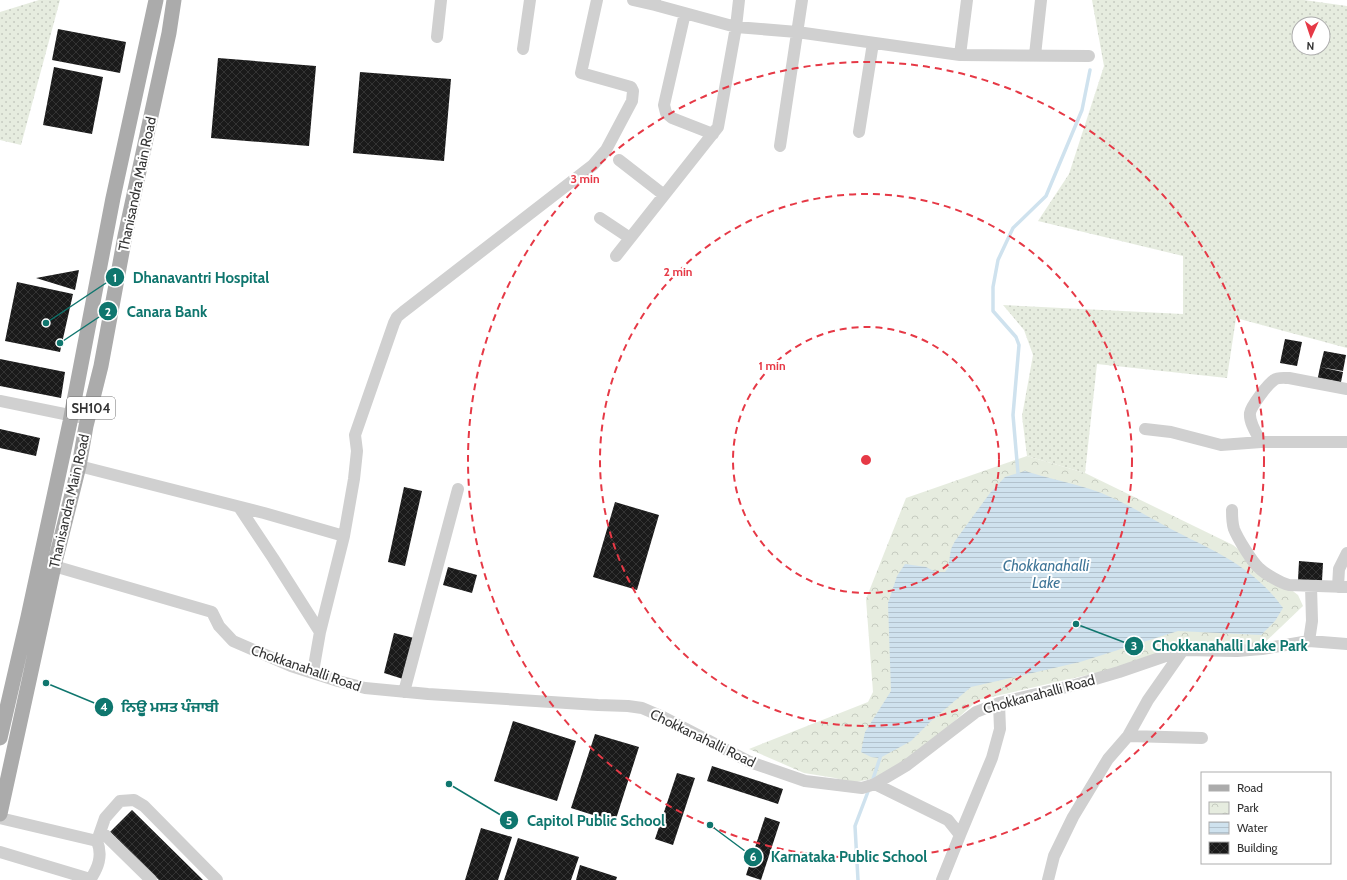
<svg xmlns="http://www.w3.org/2000/svg" width="1347" height="880" viewBox="0 0 1347 880" font-family="Cabin,'Noto Sans Gurmukhi',sans-serif">
	<style>
		.grass { fill: url(#grass-dots); fill-rule: evenodd }
		.park { fill: url(#park-crowns) }
		.water { fill: url(#water-rules) }
		.lines { fill: none; stroke-linecap: round; stroke-linejoin: round }
		.stream { stroke: #cfe2ee; stroke-width: 3.5 }
		.building { fill: url(#building-cross-hatch) }
		.minor { stroke: #d0d0d0; stroke-width: 12 }
		.major { stroke: #ababab; stroke-width: 15 }
		.ring { fill: none; stroke: #e63946; stroke-width: 2; stroke-dasharray: 7 5 }
		.labels { text-anchor: middle; dominant-baseline: central; stroke-width: 4; stroke-linejoin: round; paint-order: stroke }
		.shield { fill: #fff; stroke: #707070; stroke-width: 1 }
		.shield-label { font-size: 13px; font-weight: bold; fill: #333 }
		.street-label { font-size: 14px; fill: #333; stroke: #fff }
		.water-label { font-size: 15px; font-style: italic; fill: #3f7597; stroke: #fff }
		.centre { fill: #e63946; stroke: #fff; stroke-width: 2 }
		.ring-label { font-size: 12px; text-anchor: middle; font-weight: bold; fill: #e63946; stroke: #fff; stroke-width: 4; stroke-linejoin: round; paint-order: stroke }
		.leader { fill: none; stroke: #0f766e; stroke-width: 1.5 }
		.callout-dot { fill: #0f766e; stroke: #fff; stroke-width: 1.5 }
		.mark-label { font-size: 12px; text-anchor: middle; font-weight: bold; fill: #fff }
		.callout-label { font-size: 15px; text-anchor: middle; font-weight: bold; fill: #0f766e; stroke: #fff; stroke-width: 4; stroke-linejoin: round; paint-order: stroke }
	</style>
	<defs>
		<pattern id="grass-dots" width="8" height="8" patternUnits="userSpaceOnUse"><rect width="8" height="8" fill="#e6ecdf"/><path d="M2 2h.1M6 6h.1" fill="none" stroke="#c6cbc0" stroke-width="1.8" stroke-linecap="round"/></pattern>
		<pattern id="park-crowns" width="20" height="18" patternUnits="userSpaceOnUse"><rect width="20" height="18" fill="#e6ecdf"/><path d="M2 6a3 3 0 1 1 6 0M12 15a3 3 0 1 1 6 0" fill="none" stroke="#c6cbc0"/></pattern>
		<pattern id="water-rules" width="6" height="5" patternUnits="userSpaceOnUse"><rect width="6" height="5" fill="#cfe2ee"/><path d="M0 2.5h6" fill="none" stroke="#b2c2cd"/></pattern>
		<pattern id="building-cross-hatch" width="8" height="8" patternUnits="userSpaceOnUse"><rect width="8" height="8" fill="#1a1a1a"/><path d="M0 0l8 8M0 8l8-8" fill="none" stroke="#333"/></pattern>
	</defs>
	<rect width="100%" height="100%" fill="#fff"/>
	<path class="grass" d="M39 0H60L21 145 0 140V12Z
		M1092 0H1304L1347 6V348L1236 318 1227 378 1097 364 1085 473 1027 456 1022 416 1033 355 1024 330 1003 305 1183 314V256L1038 221 1069 174 1104 66ZM1299 24H1323V48H1299Z"/>
	<path class="park" d="M1027 456 1085 473 1233 545 1298 595 1303 606 1260 647 1187 642 1114 669 978 700 929 744 880 777 852 783 835 778 804 773 749 749 868 702 873 692 866 599 906 498Z"/>
	<path class="water" d="M1025 471C1046 478 1068 482 1090 489 1118 498 1143 514 1169 528 1213 551 1252 565 1283 608L1275 621 1261 635 1178 631 1080 662 971 687 930 722 911 741 880 758 871 757 861 752 865 732 891 691 888 603 897 576 905 564 926 567 936 572H945L948 568 951 549 955 541 990 493 1005 477Z"/>
	<g class="lines">
		<path class="stream" d="M1018 473 1013 415 1019 345 1016 337 993 311V287L998 260 1013 228 1046 196 1082 110 1090 70
			M872 782 880 758
			M858 880 855 826 869 789"/>
	</g>
	<path class="building" d="M58 29 126 42 120 73 52 60Z
		M218 58 316 66 309 146 211 138Z
		M54 67 103 77 92 134 43 125Z
		M360 72 451 79 444 161 353 153Z
		M79 270 75 290 36 278Z
		M17 282 73 294 60 352 5 341Z
		M1285 339 1302 342 1297 366 1280 363Z
		M1324 351 1346 355 1343 371 1320 367Z
		M0 359 65 372 61 398 0 386Z
		M1320 367 1343 372 1340 387 1317 382Z
		M0 429 40 438 36 456 0 448Z
		M404 487 422 491 405 566 388 562Z
		M615 502 659 515 637 590 593 577Z
		M1299 561 1323 563 1322 581 1298 580Z
		M448 567 477 575 472 593 443 585Z
		M394 633 414 638 403 679 384 673Z
		M513 721 576 741 557 801 494 781Z
		M595 734 639 747 615 822 571 808Z
		M712 766 783 789 778 804 707 781Z
		M677 773 695 778 673 845 655 839Z
		M132 810 203 880H159L110 832Z
		M765 817 780 822 761 880 746 875Z
		M481 828 512 837 498 880H465Z
		M518 838 579 857 571 880H504Z
		M580 865 617 877 616 880H576Z"/>
	<g class="lines">
		<path class="minor" d="M633 0 655 5V0
			M655 5 736 27 797 32 960 55 967 0
			M685 13 664 105 666 113 672 118 713 134
			M437 37 441 0
			M523 49 530 0
			M960 55 1089 56
			M1035 55 1041 0
			M859 132 873 43
			M780 146 802 0
			M619 160 664 195
			M600 218 630 238
			M616 256 718 127 736 27 739 0
			M0 401 79 417
			M1145 429 1171 432 1221 445 1261 442H1347
			M1261 442C1256 433 1249 422 1250 413 1251 406 1268 384 1274 380 1278 377 1284 378 1289 378L1347 389
			M79 466 264 513 344 536
			M239 507 273 558 320 632
			M1232 510C1232 516 1232 523 1234 529 1237 537 1252 562 1259 568 1265 574 1281 583 1289 585L1347 587
			M47 564 212 612 219 626 233 641 291 666 338 681 365 688 428 694 598 705 628 706 642 708 663 717 750 762 805 781 862 788 875 784 907 765 976 712 999 703 1075 685 1119 672 1183 650 1237 651 1262 649 1309 641 1347 644
			M1338 587 1339 569 1347 553
			M1309 641 1312 621 1311 586
			M313 672 320 632 344 536 354 479 357 451 355 435 394 323 397 317 403 312 593 165 606 150 632 101 633 91 631 87 581 73 597 0
			M404 692 458 489
			M1128 736 1202 738
			M875 784 948 820 960 835 942 880
			M0 818 97 841
			M101 831 151 880
			M960 835 992 758 1000 729 999 703
			M0 852 90 879
			M90 880C98 868 103 856 97 841L105 818 120 801 134 800 144 806 217 880
			M1048 880 1054 856 1073 817 1108 759 1128 736 1148 700 1183 650"/>
		<path class="major" d="M0 738 28 617 70 422 113 198 156 0
			M0 814 54 566 79 466 86 426 101 366 125 236 169 33 174 0"/>
	</g>
	<g class="ring">
		<circle cx="866" cy="460" r="133"/>
		<circle cx="866" cy="460" r="266"/>
		<circle cx="866" cy="460" r="398"/>
	</g>
	<g class="labels">
		<rect class="shield" x="67" y="397" width="48" height="22" rx="3"/>
		<g class="shield-label">
			<text x="91" y="408">SH104</text>
		</g>
		<g class="street-label">
			<text transform="translate(137 184) rotate(-78)">Thanisandra Main Road</text>
			<text transform="translate(69 501) rotate(-77)">Thanisandra Main Road</text>
			<text transform="translate(306 668) rotate(19)">Chokkanahalli Road</text>
			<text transform="translate(1039 694) rotate(-15)">Chokkanahalli Road</text>
			<text transform="translate(703 738) rotate(26)">Chokkanahalli Road</text>
		</g>
		<g class="water-label">
			<text x="1046" y="566">Chokkanahalli<tspan x="1046" dy="17">Lake</tspan></text>
		</g>
	</g>
	<circle cx="866" cy="460" r="6" class="centre"/>
	<g class="ring-label">
		<text x="585" y="183">3 min</text>
		<text x="678" y="276">2 min</text>
		<text x="772" y="370">1 min</text>
	</g>
	<path class="leader" d="M46 323L115 277M60 343L108 311M1076 624L1134 646M46 683L104 707M449 784L509 820M710 825L753 857"/>
	<g class="callout-dot">
		<circle cx="46" cy="323" r="4"/>
		<circle cx="60" cy="343" r="4"/>
		<circle cx="1076" cy="624" r="4"/>
		<circle cx="46" cy="683" r="4"/>
		<circle cx="449" cy="784" r="4"/>
		<circle cx="710" cy="825" r="4"/>
		<circle cx="115" cy="277" r="10"/>
		<circle cx="108" cy="311" r="10"/>
		<circle cx="1134" cy="646" r="10"/>
		<circle cx="104" cy="707" r="10"/>
		<circle cx="509" cy="820" r="10"/>
		<circle cx="753" cy="857" r="10"/>
	</g>
	<g class="mark-label">
		<text x="115" y="282">1</text>
		<text x="108" y="316">2</text>
		<text x="1134" y="650">3</text>
		<text x="104" y="711">4</text>
		<text x="509" y="825">5</text>
		<text x="753" y="861">6</text>
	</g>
	<g class="callout-label">
		<text x="201" y="283">Dhanavantri Hospital</text>
		<text x="167" y="317">Canara Bank</text>
		<text x="1230" y="651">Chokkanahalli Lake Park</text>
		<text x="170" y="712">ਨਿਉੁੂ ਮਸਤ ਪੰਜਾਬੀ</text>
		<text x="596" y="826">Capitol Public School</text>
		<text x="849" y="862">Karnataka Public School</text>
	</g>
	<rect x="1201" y="772" width="130" height="92" fill="#ffffff" stroke="#adadad"/>
	<rect x="1209" y="785" width="20" height="6" fill="#ababab" stroke="#adadad"/>
	<text x="1237" y="792" font-size="12" fill="#333333">Road</text>
	<rect x="1209" y="802" width="20" height="12" fill="url(#park-crowns)" stroke="#adadad"/>
	<text x="1237" y="812" font-size="12" fill="#333333">Park</text>
	<rect x="1209" y="822" width="20" height="12" fill="url(#water-rules)" stroke="#adadad"/>
	<text x="1237" y="832" font-size="12" fill="#333333">Water</text>
	<rect x="1209" y="842" width="20" height="12" fill="url(#building-cross-hatch)" stroke="#adadad"/>
	<text x="1237" y="852" font-size="12" fill="#333333">Building</text>
	<g transform="translate(1311 36) rotate(183)"><circle r="19" fill="#ffffff" stroke="#adadad"/>
	<path d="M0-3L7 15L0 10L-7 15Z" fill="#e63946"/>
	<text y="-6" font-size="11" font-weight="bold" text-anchor="middle" fill="#333333">N</text>
	</g>
</svg>
